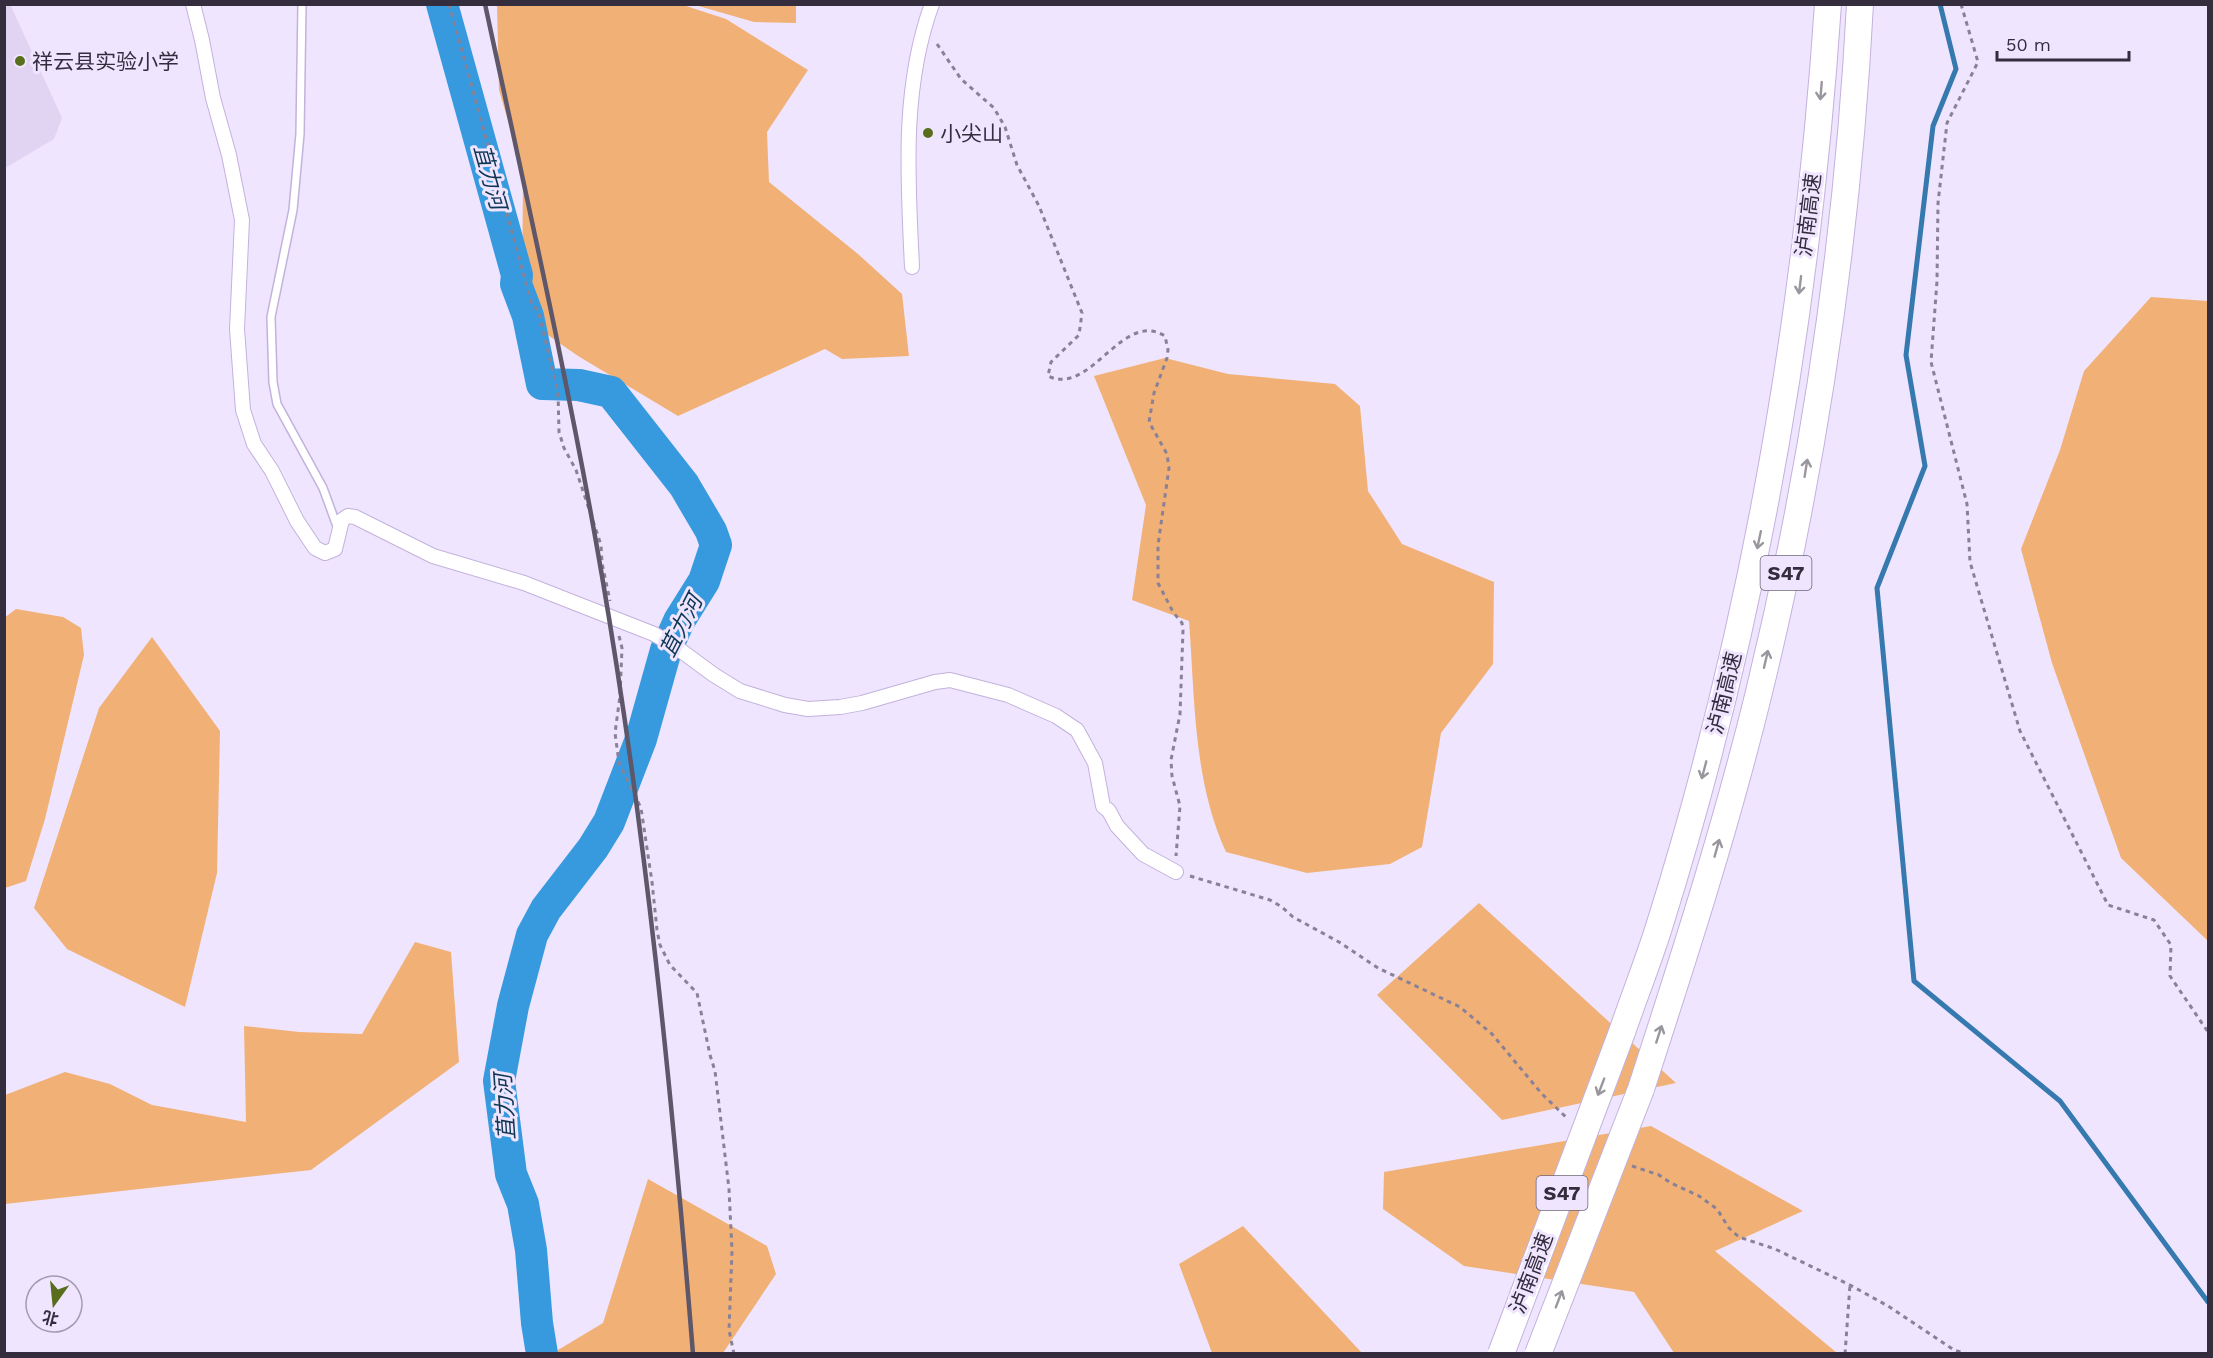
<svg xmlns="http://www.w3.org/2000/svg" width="2213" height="1358" viewBox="0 0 2213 1358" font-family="'Work Sans','Noto Sans SC',sans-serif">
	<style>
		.built { fill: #e0d4f2 }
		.green { fill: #f1b176 }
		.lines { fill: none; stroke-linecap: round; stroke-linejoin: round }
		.stream { stroke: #3679ae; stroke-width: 5 }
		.river { stroke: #379ade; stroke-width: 32 }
		.service-casing { stroke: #c3b2dc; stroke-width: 10 }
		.minor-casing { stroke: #c3b2dc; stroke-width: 16 }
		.motorway-casing { stroke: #c3b2dc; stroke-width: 28 }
		.path { stroke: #898196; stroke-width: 3; stroke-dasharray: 4.5 4.5; stroke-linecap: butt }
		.service { stroke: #fff; stroke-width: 7 }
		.minor { stroke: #fff; stroke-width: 14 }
		.motorway { stroke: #fff; stroke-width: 26 }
		.rail { stroke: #5e5669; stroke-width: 4.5 }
		.motorway-bridge-casing { stroke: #c3b2dc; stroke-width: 28; stroke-linecap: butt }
		.motorway-bridge { stroke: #fff; stroke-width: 26 }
		.oneway { stroke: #9a969e }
		.poi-dot { fill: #586e1d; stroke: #efe5ff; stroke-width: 2 }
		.labels { text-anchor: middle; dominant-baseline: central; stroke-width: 6; stroke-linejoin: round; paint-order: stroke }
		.shield { fill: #efe5ff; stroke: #6c6478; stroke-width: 1.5 }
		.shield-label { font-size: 20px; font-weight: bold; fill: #342d3e }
		.poi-label { font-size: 21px; fill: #342d3e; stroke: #efe5ff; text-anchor: start }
		.street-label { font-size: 21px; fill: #342d3e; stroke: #efe5ff }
		.water-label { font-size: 22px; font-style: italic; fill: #0e3652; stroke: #efe5ff }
	</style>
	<rect width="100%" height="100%" fill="#efe5ff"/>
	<path class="built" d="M10 4 62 118 54 139 5 168 4 5Z"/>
	<path class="green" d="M497 5H683L726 19 808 70 767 132 769 182 858 254 902 294 909 356 842 359 825 349 678 416 578 356 522 317 523 172 499 90Z
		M695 5H796V23L754 22Z
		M2151 297 2208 301V941L2121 858 2052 663 2021 549 2060 450 2084 371Z
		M1165 358 1228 374 1335 384 1360 406 1368 491 1402 544 1494 582 1493 664 1441 733 1422 847 1390 864 1307 873 1226 852C1193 780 1195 699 1189 621L1132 600 1146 505 1094 376Z
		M16 609 63 617 81 628 84 655 45 819 26 881 5 888 4 618Z
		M152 637 220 731 217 873 185 1007 67 949 34 908 99 708Z
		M1479 903 1676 1083 1502 1120 1377 995Z
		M415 942 451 952 459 1062 311 1170 5 1204V1095L65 1072 110 1084 152 1105 246 1122 244 1026 299 1032 362 1034Z
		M1651 1126 1803 1211 1715 1251 1837 1353H1674L1634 1292 1464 1266 1383 1209 1384 1172Z
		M648 1179 767 1246 776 1274 723 1353H553L603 1323Z
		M1243 1226 1362 1353H1212L1179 1264Z"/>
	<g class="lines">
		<path class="stream" d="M1940 4 1956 69 1933 126 1906 355 1925 466 1877 588 1914 981 2060 1101 2208 1302"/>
		<path class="river" d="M442 4 517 275 516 284 528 316 542 384 579 385 611 392 684 485 711 531 716 545 704 581 679 621 666 650 641 739 609 822 593 848 546 909 532 935 513 1006 499 1081 511 1174 523 1204 531 1250 537 1323 542 1354"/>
		<defs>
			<path id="service" d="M302 4 300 134 293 210 271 317 273 382 277 404 323 488 338 529"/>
			<path id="minor" d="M193 4 202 40 213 98 229 155 242 220 237 329 243 410 254 444 272 471 297 521 315 548 325 553 335 549 342 520 348 516 355 517 433 556 524 583 654 634 676 647 714 675 740 691 785 705 808 709 840 707 862 703 935 682 950 680 1008 695 1056 716 1077 730 1095 763 1103 806 1109 811 1117 826 1143 854 1176 872
				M912 267C908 180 901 89 932 4"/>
			<path id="motorway" d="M1622 1032C1634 997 1648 962 1659 927 1753 628 1807 318 1828 4
				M1641 1089C1684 957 1727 824 1760 688 1814 466 1848 233 1860 4"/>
		</defs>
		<use href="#service" class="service-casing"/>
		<use href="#minor" class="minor-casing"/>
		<use href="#motorway" class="motorway-casing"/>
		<path class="path" d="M449 4 532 305 538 310 558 392 559 432 564 448 576 470 601 545 602 563 610 601
			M1961 4 1978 62 1947 123 1938 203 1937 281 1931 362 1967 504 1970 562 2020 731 2108 905 2154 920 2171 945 2170 976 2208 1032
			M937 44 961 79 994 108 1005 127 1017 165 1039 206 1082 313 1079 335 1051 362 1048 376C1091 397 1122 309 1165 336L1168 350 1167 358 1154 393 1149 422 1167 454 1169 468 1158 545V583L1173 612 1182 623 1183 630 1180 714 1171 760 1172 776 1180 806 1176 856
			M619 636 622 648 620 696 615 733 619 763 641 808 652 882 657 930 660 945 670 965 697 993 710 1055 715 1071 729 1189 732 1251 729 1330 734 1354
			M1190 876 1270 900 1282 907 1293 917 1339 942 1378 968 1460 1007 1492 1034 1542 1094 1568 1119
			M1632 1166 1659 1175 1671 1183 1699 1196 1717 1209 1729 1228 1739 1237 1775 1249 1850 1285 1888 1306 1954 1350 1967 1354
			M1845 1354 1850 1285"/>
		<use href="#service" class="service"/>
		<use href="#minor" class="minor"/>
		<use href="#motorway" class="motorway"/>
		<path class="rail" d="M485 4C526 195 569 384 602 576 646 833 672 1094 693 1354"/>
		<defs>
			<path id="motorway-bridge" d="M1501 1354 1622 1032
				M1538 1354 1641 1089"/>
		</defs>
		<use href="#motorway-bridge" class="motorway-bridge-casing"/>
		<use href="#motorway-bridge" class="motorway-bridge"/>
	</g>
	<defs><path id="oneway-shaft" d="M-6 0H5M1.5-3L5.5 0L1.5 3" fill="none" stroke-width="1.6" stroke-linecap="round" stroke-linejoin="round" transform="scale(1.5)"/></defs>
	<g class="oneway">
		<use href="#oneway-shaft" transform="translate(1821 91) rotate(95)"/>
		<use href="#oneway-shaft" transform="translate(1800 285) rotate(97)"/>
		<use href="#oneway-shaft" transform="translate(1806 468) rotate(-81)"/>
		<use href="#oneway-shaft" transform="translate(1759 540) rotate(102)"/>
		<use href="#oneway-shaft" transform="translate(1766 659) rotate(-77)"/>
		<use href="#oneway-shaft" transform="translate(1704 770) rotate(105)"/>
		<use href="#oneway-shaft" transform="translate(1717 848) rotate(-74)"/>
		<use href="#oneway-shaft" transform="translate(1659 1034) rotate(-72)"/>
		<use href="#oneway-shaft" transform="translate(1601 1087) rotate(111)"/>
		<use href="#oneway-shaft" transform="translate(1559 1299) rotate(-69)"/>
	</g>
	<g class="poi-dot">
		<circle cx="20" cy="61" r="6"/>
		<circle cx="928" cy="133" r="6"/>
	</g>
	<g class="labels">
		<g class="shield">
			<rect x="1760.5" y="556" width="51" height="34" rx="4.5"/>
			<rect x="1536.5" y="1176" width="51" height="34" rx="4.5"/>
		</g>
		<g class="shield-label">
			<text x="1786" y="573">S47</text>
			<text x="1562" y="1193">S47</text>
		</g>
		<g class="poi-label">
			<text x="32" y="61">祥云县实验小学</text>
			<text x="940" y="133">小尖山</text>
		</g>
		<g class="street-label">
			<text transform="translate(1808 215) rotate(-83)">泸南高速</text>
			<text transform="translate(1724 693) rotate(-76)">泸南高速</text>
			<text transform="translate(1531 1273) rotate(-69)">泸南高速</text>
		</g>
		<g class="water-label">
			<text transform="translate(490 177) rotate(74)">苴力河</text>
			<text transform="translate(681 626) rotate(-63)">苴力河</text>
			<text transform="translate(505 1107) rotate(-94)">苴力河</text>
		</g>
	</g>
	<rect width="2213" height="1358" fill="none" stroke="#342d3e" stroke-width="12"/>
	<g transform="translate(54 1304) rotate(195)"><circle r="28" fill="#efe5ff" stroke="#a49bb2" stroke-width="1.5"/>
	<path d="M0-4.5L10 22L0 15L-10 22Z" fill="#586e1d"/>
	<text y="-9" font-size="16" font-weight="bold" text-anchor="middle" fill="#342d3e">北</text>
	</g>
	<path d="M1997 51v9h132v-9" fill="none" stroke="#342d3e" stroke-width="3"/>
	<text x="2006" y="51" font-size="18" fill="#342d3e" stroke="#efe5ff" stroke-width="4.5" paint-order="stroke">50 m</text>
</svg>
